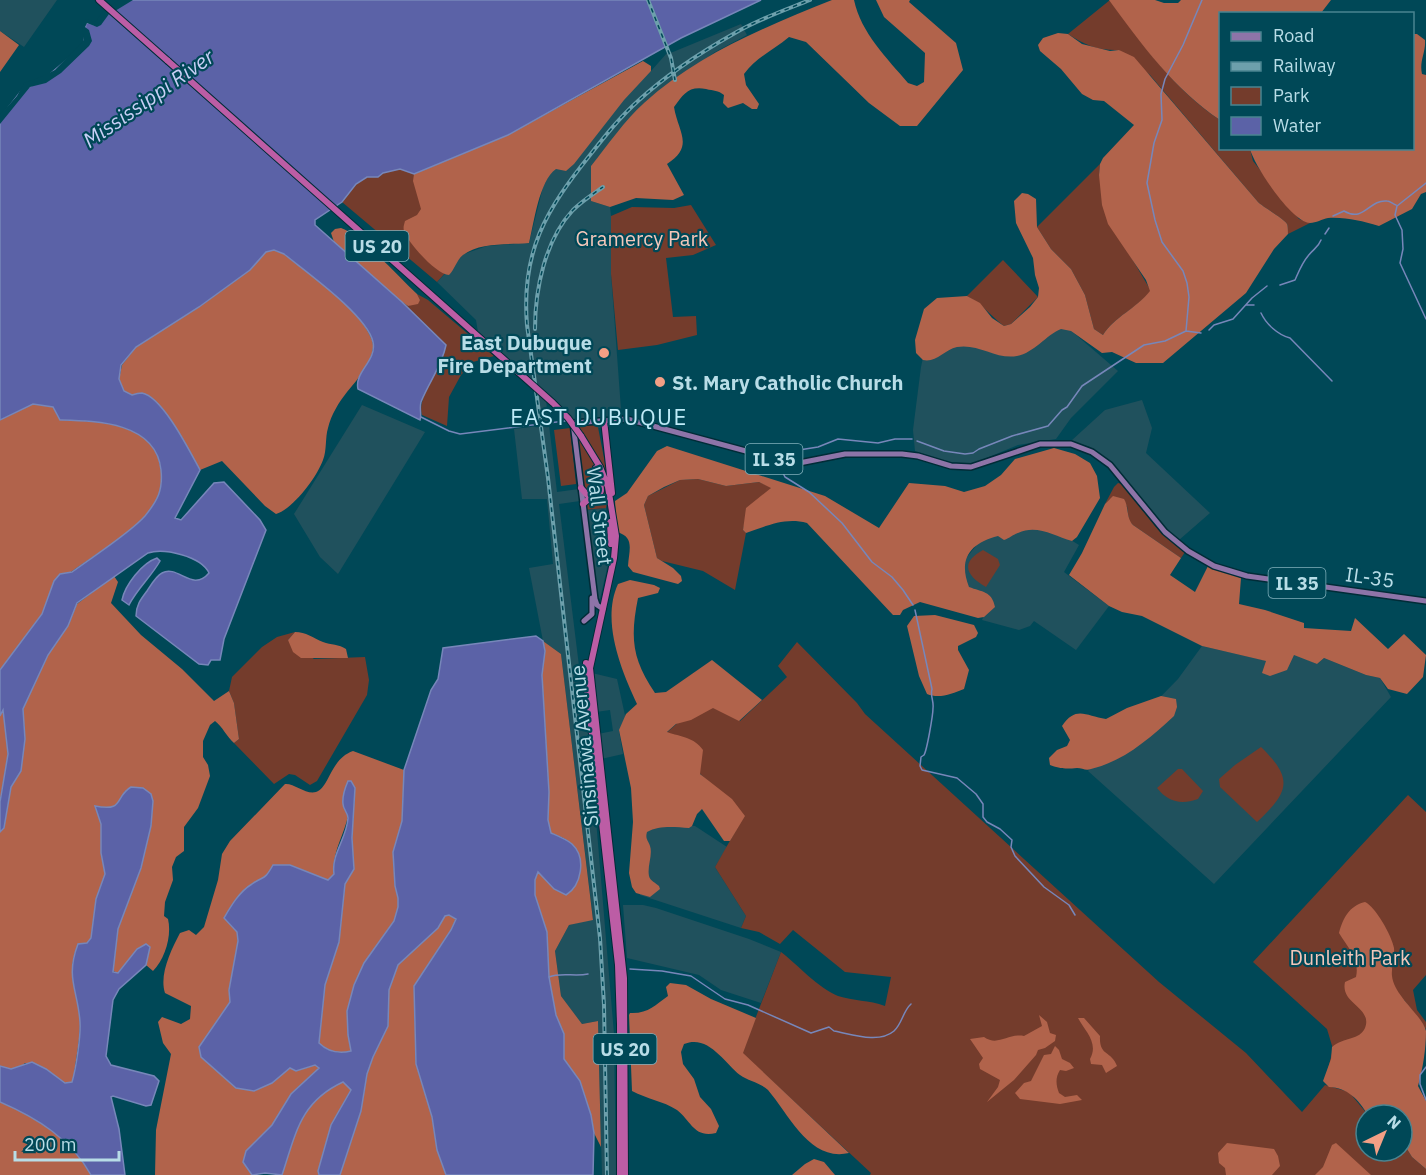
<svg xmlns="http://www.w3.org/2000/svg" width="1426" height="1175" viewBox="0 0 1426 1175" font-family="'IBM Plex Sans',sans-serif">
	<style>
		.built { fill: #20515d }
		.green { fill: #743c2c }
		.forest { fill: #b1634b }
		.water { fill: #5b62a7; stroke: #7787ba; stroke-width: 1.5 }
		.pier { fill: #004857 }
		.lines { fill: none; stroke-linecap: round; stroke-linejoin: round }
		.stream { stroke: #7787ba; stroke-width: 1.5 }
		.primary-casing { stroke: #002c37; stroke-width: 8 }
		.highway-casing { stroke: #002c37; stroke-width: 8 }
		.primary { stroke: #8e74a8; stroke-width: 5 }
		.highway { stroke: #bc5da5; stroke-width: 6 }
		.rail-casing { stroke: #6da0ac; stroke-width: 4 }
		.rail { stroke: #004857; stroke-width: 1.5; stroke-dasharray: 4.5; stroke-linecap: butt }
		.highway-bridge-casing { stroke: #002c37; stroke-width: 8; stroke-linecap: butt }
		.highway-bridge { stroke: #bc5da5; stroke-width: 6 }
		.poi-dot { fill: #f39f85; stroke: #004857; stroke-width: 2 }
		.labels { text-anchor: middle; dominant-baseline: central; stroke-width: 4.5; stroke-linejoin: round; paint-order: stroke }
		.shield { fill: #004857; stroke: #81b0bc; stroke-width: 1.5 }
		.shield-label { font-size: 18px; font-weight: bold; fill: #b8dde7 }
		.park-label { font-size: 20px; fill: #f4c7ba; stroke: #004857 }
		.poi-label { font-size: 20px; font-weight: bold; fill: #b8dde7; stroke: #004857; text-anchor: end }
		.street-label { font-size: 20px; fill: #b8dde7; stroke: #004857 }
		.water-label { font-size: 21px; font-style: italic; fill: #c8cff6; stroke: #004857 }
		.quarter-label { font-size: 22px; letter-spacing: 1.5px; fill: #beebf8; stroke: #004857 }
	</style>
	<rect width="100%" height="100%" fill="#004857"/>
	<path class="built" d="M0 0H57L24 47 0 31Z
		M741 24 747 35 715 52 643 104 591 166V201L610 207 611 216V274L622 423 598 428 597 422 575 423 557 402 478 332 476 320 437 282 464 254 487 246 529 243 543 187 550 173 624 96 651 71 667 53 673 52Z
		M1061 322 1118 371 1071 418 1056 439 1018 445 972 464 948 462 915 451 913 430 921 367 928 335Z
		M534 390 546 400 557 492 579 489 580 501 559 504 579 666 583 665 614 1034 616 1175H602L598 1021 582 1024 561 996 555 951 569 925 593 919 561 654 543 641 529 568 553 564 547 499H522L514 429 539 426Z
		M1142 400 1152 428 1146 453 1210 513 1179 540 1161 523 1112 462 1090 447 1071 441 1105 410Z
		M362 405 425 432 338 574 320 557 294 514Z
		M606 508 610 547 609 560 600 599 597 597 595 585 590 584 582 511Z
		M1035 518 1079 545 1064 572 1109 606 1076 650 1034 621 1030 626 1019 630 982 620 990 602 963 591 959 567 992 526Z
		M1202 646 1267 661 1294 654 1317 664 1324 658 1366 675 1380 678 1391 697 1214 884 1088 771 1178 679Z
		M592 673 617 679 628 729 619 731 623 754 601 759 598 734 613 731 610 710 596 712Z
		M633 822 695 826 727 847 715 867 746 916 741 928 640 895 635 882Z
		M623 905H643L656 908 749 939 781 952 761 1003 721 990 699 975 627 958Z"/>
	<path class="green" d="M1110 0C1143 44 1174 90 1220 120V148L1250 149 1253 161 1299 219 1310 223 1288 234C1288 233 1288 225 1287 224 1286 220 1263 207 1258 202L1150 75 1119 50C1100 51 1084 45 1068 34Z
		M1100 164 1099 175 1128 252 1151 291C1137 308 1114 317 1103 335L1094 329 1085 295 1071 269 1051 249 1037 227Z
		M400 169 414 174 446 272 437 282 342 202 356 184 367 177H378L383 173Z
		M691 205 716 245 693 255 666 258 673 317 696 316 697 335 657 345 618 350 611 274V216L632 207 674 208Z
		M1003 260 1038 297 1011 324 1004 326C991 316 982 304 967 296Z
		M417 294 428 300 494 356 473 362 461 375 449 397 447 426 422 415C416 399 442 364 446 345L402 302 408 306 420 300Z
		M597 422 609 484 606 508 584 510 574 423Z
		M570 428 576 484 561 486 554 430Z
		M698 479 726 486 759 482 772 487 745 521 743 530 746 533 735 590 703 571 662 561 657 558 644 505 648 496 680 480Z
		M1118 483 1122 484 1155 526 1185 552 1181 558 1133 525 1129 521 1127 506 1110 499 1105 504 1114 487Z
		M983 550 998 559 1000 565 986 587C967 576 959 563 983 550Z
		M295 632 288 640 314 659 365 657 369 680 367 695 317 781 310 785 295 775 289 774 274 784 234 743 239 739 234 703 229 691 232 677 262 647 277 637Z
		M797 642 857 703 865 714 1159 982 1246 1053 1302 1112 1325 1085 1349 1092 1368 1115H1366V1151H1402V1141L1412 1157 1426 1169V1175H870L871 1173 742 1053 781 952C798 965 818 988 838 996 853 1001 869 1000 885 1006L891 977 845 972 793 930 780 944 759 932 741 928 746 916 715 867 744 816 662 737 711 693 740 721 787 677 778 666Z
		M1261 747C1294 779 1289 792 1257 822L1220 787 1219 779 1235 765Z
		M1178 769H1182L1203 791 1198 799C1181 805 1168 802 1157 788Z
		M1408 795 1426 812V975L1413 990 1417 1010 1426 1022V1029L1404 1000 1327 1073 1333 1049 1327 1029 1253 962Z"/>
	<path class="forest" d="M832 0H854C861 33 887 58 908 83L917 86 924 82 925 53 884 17 876 0H910L909 2 956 43 963 70 917 126H900L869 103 806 42 789 37C774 50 756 57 744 74L746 85 759 104 757 109H752L743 103 728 108 723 103 724 95C718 90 714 91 706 89 688 86 684 94 674 107 678 132 695 146 667 164L684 195 673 200 636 198 610 207 591 201V166C608 145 624 121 644 103 698 54 765 27 832 0Z
		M1109 0H1155L1164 3H1178L1181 0H1331L1321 13 1220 14V120C1175 90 1141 44 1109 0Z
		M0 31 19 45 0 72Z
		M1058 33 1068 34 1082 44 1110 51 1119 50 1134 57 1258 202C1263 207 1286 220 1287 224 1288 225 1288 233 1288 234L1274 249 1246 293 1163 363H1136L1112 352 1102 353 1071 331 1061 329C1046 335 1034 353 1017 356 997 360 978 343 957 347 944 350 936 363 923 360L916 353 915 340 924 309 937 298 967 296 980 303 992 318 1004 326 1011 324 1030 307 1038 297 1039 288 1035 275 1033 258 1016 223 1014 201 1022 193 1028 194 1036 199 1037 227 1051 249 1071 269 1085 295 1094 329 1103 335C1114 317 1137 308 1150 291L1146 280 1108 224 1102 205 1099 175 1100 164 1103 158 1134 125 1104 101 1093 100 1082 94 1061 69 1040 51 1038 45 1043 38Z
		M1413 34H1417L1425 40C1426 52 1419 61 1422 74L1426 75V192L1421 194 1412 209 1379 226C1361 221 1347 217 1328 218 1322 219 1316 223 1310 223 1291 222 1254 165 1250 149L1412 148Z
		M643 61 651 66V71L624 100 574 164 566 171 556 169C539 181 534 223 529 243 508 245 480 242 463 255 456 261 455 269 449 275 437 275 408 243 404 231 403 227 404 225 405 221L417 215 421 209 413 181 414 174 508 135Z
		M341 228C360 234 401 279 417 294L420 300 418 304 408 306 402 302 334 242 331 233 335 229Z
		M273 250 284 254C312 277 359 307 372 340 378 356 357 380 347 392 339 402 331 415 328 428 325 438 327 450 323 460 317 477 293 509 276 514L265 506 222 461 200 470 182 437 169 420 124 391 119 379 122 365 136 347 199 307 250 270 266 252Z
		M33 404 53 407 60 420C98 421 156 422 161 470 163 490 158 500 145 516 129 534 92 557 71 572L60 574 54 581 42 614 0 670V420Z
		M667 446 825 496 879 528 909 483 945 486 964 492 985 486 1001 475 1015 459 1054 448 1075 454 1090 463 1097 476 1100 498 1077 537 1072 541C1054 536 1037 524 1018 533 1012 535 1010 538 1004 540L998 536C970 543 958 559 969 587 982 592 992 591 995 607L984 617 978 618 920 602 903 610 900 615H893L807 523C785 517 767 526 746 533L743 530 746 508 771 488 759 482 726 486 698 479 680 480 664 487 648 496 644 505 657 558 673 568 681 576 682 581 678 584 633 572 628 566C629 550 635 537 617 532L615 501 627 493 657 451Z
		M1113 496 1124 499C1129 507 1126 518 1133 525L1181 558 1170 575 1195 592 1208 566 1241 578 1239 604 1265 610 1304 623V628L1351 631 1355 618 1388 649 1404 634 1426 655 1423 677 1407 694 1388 689 1380 678 1366 675 1324 658 1317 664 1294 655 1287 670 1270 676 1262 673 1266 661 1202 646 1142 616 1122 612 1109 606 1069 575 1082 553 1105 504Z
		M114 576 118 582 111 603 141 635 182 669 214 701 229 691 234 703 239 739 234 743C227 737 222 726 215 721L210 725 203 741V757L208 765 210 776 198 808 184 827V851L176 857 172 867 173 880 165 902 164 916 168 919C172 936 165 959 153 971L146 965 150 947 127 963 118 973 113 971 118 929 141 868 151 826 153 802 125 791C117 808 113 809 95 806L101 824V853L105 874 96 899 91 938 87 943 78 944C64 979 80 991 80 1023 80 1040 76 1058 74 1075L72 1082 65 1083 46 1069 25 1063C17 1071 10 1069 0 1066V832L4 828 11 787 21 771 25 739 23 709 48 655 68 626 77 604Z
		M630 580 654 585 660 588 658 593 638 598C630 638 632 659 655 693L666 692 712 660 762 700 739 721 713 708 691 720 676 724 667 732C681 737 694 737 703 750L700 774 732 799 745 816 730 841H724L702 809 697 814 692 826 689 828C675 827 659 825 647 832 645 839 648 840 650 846 653 855 647 866 649 876 650 881 656 883 659 886L660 889 650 897 636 893 632 887 629 873 633 822 631 788 619 730 626 714 637 704C621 670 601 621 618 584Z
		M935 615 974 625 978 633 976 637 958 646V650L969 670 964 689C952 694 939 699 927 694L919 676 907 626 914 616Z
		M295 632C306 632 313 638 323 642 331 645 339 644 346 649L348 658H301L293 652 288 640Z
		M543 641 561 654 593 920 569 925 555 951 561 996 582 1024 598 1021 601 1147 594 1133 591 1115 580 1081 564 1059V1034L556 1015 549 977 547 932 535 895V880L538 872 580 870C578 846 573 841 551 833L548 820 549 792 542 675 545 651Z
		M1161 696 1176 699 1177 707 1174 716C1149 739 1124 761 1091 769 1086 771 1082 768 1077 768 1066 769 1061 769 1050 765L1049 758 1057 750 1067 746 1070 740 1062 726C1076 705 1086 716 1106 719L1127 708Z
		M3 709 8 754 0 802V716Z
		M353 751 404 770 402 821 393 852 395 886 398 898V907L394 921 364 963 354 985 348 1023V1035L351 1051C338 1054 329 1052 319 1043L325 985 339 942 345 884 354 869 352 838 355 788 343 806 348 816C344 835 331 855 334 874L328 880 290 865C257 882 243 884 224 918L237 932 238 941 229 990 230 1002 201 1057 236 1088 272 1083 290 1068 296 1071 315 1065 320 1067 291 1094 272 1125 246 1151 243 1162 252 1175H155L156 1130 171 1054 163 1043 158 1022 162 1017 181 1024 190 1019 191 1006 165 993C159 975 171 950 180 933L189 930 196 935 204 927 218 880 222 854 230 841 285 784C294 783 306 795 316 792 330 787 330 759 353 751Z
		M1365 902C1375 906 1392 936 1394 948 1395 957 1391 967 1392 976 1394 996 1423 1016 1426 1031 1426 1049 1423 1068 1418 1086L1426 1101V1169L1412 1157 1402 1141V1115H1368C1358 1099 1348 1088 1329 1087L1323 1081 1331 1059 1332 1047C1344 1037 1360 1040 1365 1028 1373 1007 1340 1004 1345 982L1356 977C1360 959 1348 948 1339 933 1343 918 1349 906 1365 902Z
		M449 915 456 918 451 930 414 986 416 1064 432 1117 437 1150 446 1175H340L361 1111 367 1074 373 1057 388 1026 389 990 398 965 438 928 445 916Z
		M670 983 686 985 711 999 756 1018 743 1053 849 1153C810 1162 790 1116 768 1090 761 1083 748 1081 740 1075 724 1062 708 1034 684 1044L681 1052 683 1064 694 1079 700 1097 711 1109 719 1126 716 1133C694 1138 692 1122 677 1110 663 1101 647 1099 632 1091L629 1015 630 1013C648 1014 655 1005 668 996L666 987Z
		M1039 1015 1047 1022 1050 1033 1056 1035 1055 1041 1045 1048 1038 1050 1036 1055 1014 1080 987 1102 998 1087 1000 1080 980 1069 979 1064 983 1058 970 1039 984 1037C998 1047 1008 1033 1024 1036L1042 1026Z
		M1078 1018H1084L1100 1036C1099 1057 1111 1050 1117 1066L1106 1073 1102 1065 1091 1064 1090 1059C1099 1043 1085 1031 1078 1018Z
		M1055 1046 1059 1050 1062 1059 1070 1063 1074 1068 1066 1071 1060 1070C1055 1078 1056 1085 1059 1093L1065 1097 1077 1095 1082 1100 1060 1104 1020 1099 1015 1093 1024 1083 1031 1081 1044 1055 1051 1054Z
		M343 1082 351 1090 331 1125 318 1171 319 1175H282C291 1146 299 1108 326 1090 331 1087 338 1084 343 1082Z
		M0 1102C37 1118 71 1139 91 1175H0Z
		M1227 1143 1274 1149 1278 1156 1280 1166 1272 1175H1226L1225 1168 1219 1163 1218 1153Z
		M1336 1143 1371 1175H1315L1323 1167 1332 1145Z
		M814 1159 824 1162 835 1175H792L805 1164Z"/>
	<path class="water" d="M125 0H761L681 38 508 135 414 174 400 169 383 173 378 177H367L356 184 342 202 315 220V225L402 302 446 345C442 366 429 382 421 402 419 409 422 414 420 420L358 389C354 372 377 361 373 342 367 315 306 272 284 254L274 250 266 252 250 270 199 307 136 347 121 365 119 379 124 391 132 395C135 394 139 393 142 393 163 397 190 452 200 470L175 518 181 520 214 483 224 482 260 520 266 530 224 639 220 660H211L208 665 199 664 136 616C136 605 141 599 147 591 151 585 156 576 162 573 178 564 192 593 209 573 201 556 164 548 148 553L77 603 68 626 48 655 23 709 25 739 21 771 11 787 4 828 0 832V802L8 754 3 710 0 716V670L42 614 54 581 60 574 72 572C92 557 129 534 145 516 158 500 163 490 161 470 156 422 97 421 60 420L53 407 33 404 0 420V118L21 91 44 79 84 45 86 22 94 25Z
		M157 558 160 561C151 577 137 589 129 605L122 600C125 585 142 563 157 558Z
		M536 636 543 641 545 651 542 675 549 792 548 820 551 833C558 836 566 839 572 844 587 858 581 886 566 895L554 889 538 872 535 880V895L547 932 549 977 556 1015 564 1034V1059L580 1081 591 1115 594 1133 593 1175H446L437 1150 432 1117 416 1064 414 986 451 930 456 919 449 915 445 916 438 928 398 965 389 990 388 1026 373 1057 367 1074 361 1111 340 1175H319L318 1171 331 1125 351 1090 343 1082C300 1102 296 1133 282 1175L265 1173 252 1175 243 1162 246 1151 272 1125 291 1094 319 1068 315 1065 296 1071 290 1068 272 1083 254 1091 236 1088 201 1057 199 1047 230 1002 229 990 238 941 237 932 224 918C231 906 239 892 252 884 265 875 264 881 273 865H290L328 880 334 874C331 854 347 838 348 818 348 813 343 809 343 804 342 796 345 788 348 781H351L355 788 352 838 354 869 345 884 339 942 325 985 319 1043C328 1052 338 1054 351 1051L348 1035 347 1011 354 985 364 963 394 921 398 907V898L395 886 393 852 402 821 404 770 431 690 438 679 443 648Z
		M131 787 143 788 151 794 153 801 151 826 141 868 118 929 113 972 118 973 137 949 146 944 150 947 146 965 119 989 113 1000 106 1056 111 1065 154 1076 159 1081 151 1105 146 1106 113 1096 111 1097 119 1129 125 1175H91C71 1139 37 1118 0 1102V1066L11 1069 32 1062 46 1069 65 1083 72 1082C76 1069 81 1035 80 1022 78 990 65 978 78 944L87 943 91 938 96 899 105 874 101 853V824L95 806C125 812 114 797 131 787Z"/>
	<path class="pier" d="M119 0H133L115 11 338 208 333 212 109 14 101 25 97 27 87 23 85 27 89 30 92 41 89 46 61 73 46 83 30 87 0 124V115L17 96 24 83 43 76 55 70 84 40 81 22 86 19 95 22 105 9Z"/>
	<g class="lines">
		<path class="stream" d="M1426 183 1397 206 1395 215 1402 230 1403 249 1400 263 1426 319
			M1333 216 1344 211C1364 223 1369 199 1387 201 1390 201 1393 204 1396 205
			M1325 234 1329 228
			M1280 285 1295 280C1299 271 1302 263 1308 256 1313 249 1318 248 1321 240
			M1246 305H1254
			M1261 313C1266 324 1278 335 1290 338L1332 381
			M1209 330 1214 325 1233 319 1252 298 1267 286
			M1186 331 1189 297 1187 283 1183 271 1162 242 1155 220 1147 183 1154 143 1162 120 1161 94 1165 79 1183 45 1202 0
			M421 417 449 431 460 434 565 421
			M917 441 944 451 965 454 973 453 979 449 1012 436 1048 426 1062 410 1067 407 1082 386 1144 345 1165 341 1186 331 1201 333
			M791 457 799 450 818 447 838 439 878 443 895 439H912
			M780 467 785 477 809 492 842 523 872 562 892 577 903 590 913 605
			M915 610 932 689C930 696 934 701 933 708 933 715 927 750 924 755L921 757 920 766 922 770 957 778 976 794 983 804V817L987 822 1000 829 1012 840 1011 847 1015 856 1044 887 1069 905 1075 915
			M630 969 662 971 691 976 725 999 748 1005 811 1033 829 1027 834 1031C851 1034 879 1044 894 1031 902 1024 903 1011 911 1004
			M549 977C561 972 575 977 588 974
			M1426 1067 1420 1075V1084L1426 1100"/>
		<defs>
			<path id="primary" d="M603 609 597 605 595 599 573 423 627 419 794 464 845 454H902L918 456 951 466 971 467 1040 444H1071L1092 452 1110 465 1165 532 1188 551 1214 566 1247 576 1426 601
				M584 621 592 614V598"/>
			<path id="highway" d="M99 0 168 61
				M604 420 612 493
				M581 436 600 467 608 487 616 536 614 558 590 668 624 978 625 1175
				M581 488 590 498C609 498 598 480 596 468
				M583 504 590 498
				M610 522 611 544
				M586 663V681L618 965 620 1024V1175"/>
		</defs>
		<use href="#primary" class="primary-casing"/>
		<use href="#highway" class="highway-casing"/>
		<use href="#primary" class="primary"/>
		<use href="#highway" class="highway"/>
		<defs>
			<path id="rail" d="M648 0 671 58 675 80
				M535 329C535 289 545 240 573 210 582 201 593 194 603 187
				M607 1175 604 1005 600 938 548 478 527 325C521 251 546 210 590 155 605 136 620 117 638 101 665 76 703 51 735 33 759 19 785 10 810 0"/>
		</defs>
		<use href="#rail" class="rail-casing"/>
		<use href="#rail" class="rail"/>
		<defs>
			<path id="highway-bridge" d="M168 61 553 403 568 418 581 436"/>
		</defs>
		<use href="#highway-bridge" class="highway-bridge-casing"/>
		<use href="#highway-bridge" class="highway-bridge"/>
	</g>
	<g class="poi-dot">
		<circle cx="604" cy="353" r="6"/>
		<circle cx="660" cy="382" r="6"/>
	</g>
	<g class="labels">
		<g class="shield">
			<rect x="345.5" y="231" width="63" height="30" rx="4.5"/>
			<rect x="745.5" y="444" width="57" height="30" rx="4.5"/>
			<rect x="1268.5" y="568" width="57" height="30" rx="4.5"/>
			<rect x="593.5" y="1034" width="63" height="30" rx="4.5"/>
		</g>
		<g class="shield-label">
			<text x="377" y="246">US 20</text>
			<text x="774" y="459">IL 35</text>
			<text x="1297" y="583">IL 35</text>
			<text x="625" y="1049">US 20</text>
		</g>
		<g class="park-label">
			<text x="642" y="238">Gramercy Park</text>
			<text x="1350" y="957">Dunleith Park</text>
		</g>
		<g class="poi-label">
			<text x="592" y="342">East Dubuque<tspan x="592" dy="23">Fire Department</tspan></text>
			<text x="672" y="382" text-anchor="start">St. Mary Catholic Church</text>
		</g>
		<g class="street-label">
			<text transform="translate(600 516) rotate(83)">Wall Street</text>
			<text transform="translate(1370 577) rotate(8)">IL-35</text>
			<text transform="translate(584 746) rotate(-95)">Sinsinawa Avenue</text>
		</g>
		<g class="water-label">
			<text transform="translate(148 98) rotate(-35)">Mississippi River</text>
		</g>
		<g class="quarter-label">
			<text x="599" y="416">EAST DUBUQUE</text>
		</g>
	</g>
	<rect x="1219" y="12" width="195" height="138" fill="#004857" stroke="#4a8491" stroke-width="1.5"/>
	<rect x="1231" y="32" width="30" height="9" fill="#8e74a8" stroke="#4a8491" stroke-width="1.5"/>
	<text x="1273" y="42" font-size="18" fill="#b8dde7">Road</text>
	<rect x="1231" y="62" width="30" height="9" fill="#6da0ac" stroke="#4a8491" stroke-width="1.5"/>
	<text x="1273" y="72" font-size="18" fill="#b8dde7">Railway</text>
	<rect x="1231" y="87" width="30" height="18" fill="#743c2c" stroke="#4a8491" stroke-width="1.5"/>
	<text x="1273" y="102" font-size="18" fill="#b8dde7">Park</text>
	<rect x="1231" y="117" width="30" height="18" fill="#5b62a7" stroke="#4a8491" stroke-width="1.5"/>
	<text x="1273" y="132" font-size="18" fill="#b8dde7">Water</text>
	<g transform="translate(1384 1133) rotate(43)"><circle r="28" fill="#004857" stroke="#4a8491" stroke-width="1.5"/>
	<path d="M0-4.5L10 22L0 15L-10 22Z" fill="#f39f85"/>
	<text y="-9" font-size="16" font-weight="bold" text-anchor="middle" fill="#b8dde7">N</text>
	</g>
	<path d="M15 1151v9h104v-9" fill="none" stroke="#b8dde7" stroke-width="3"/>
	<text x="24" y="1151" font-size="18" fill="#b8dde7" stroke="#004857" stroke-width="4.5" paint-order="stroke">200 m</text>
</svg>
